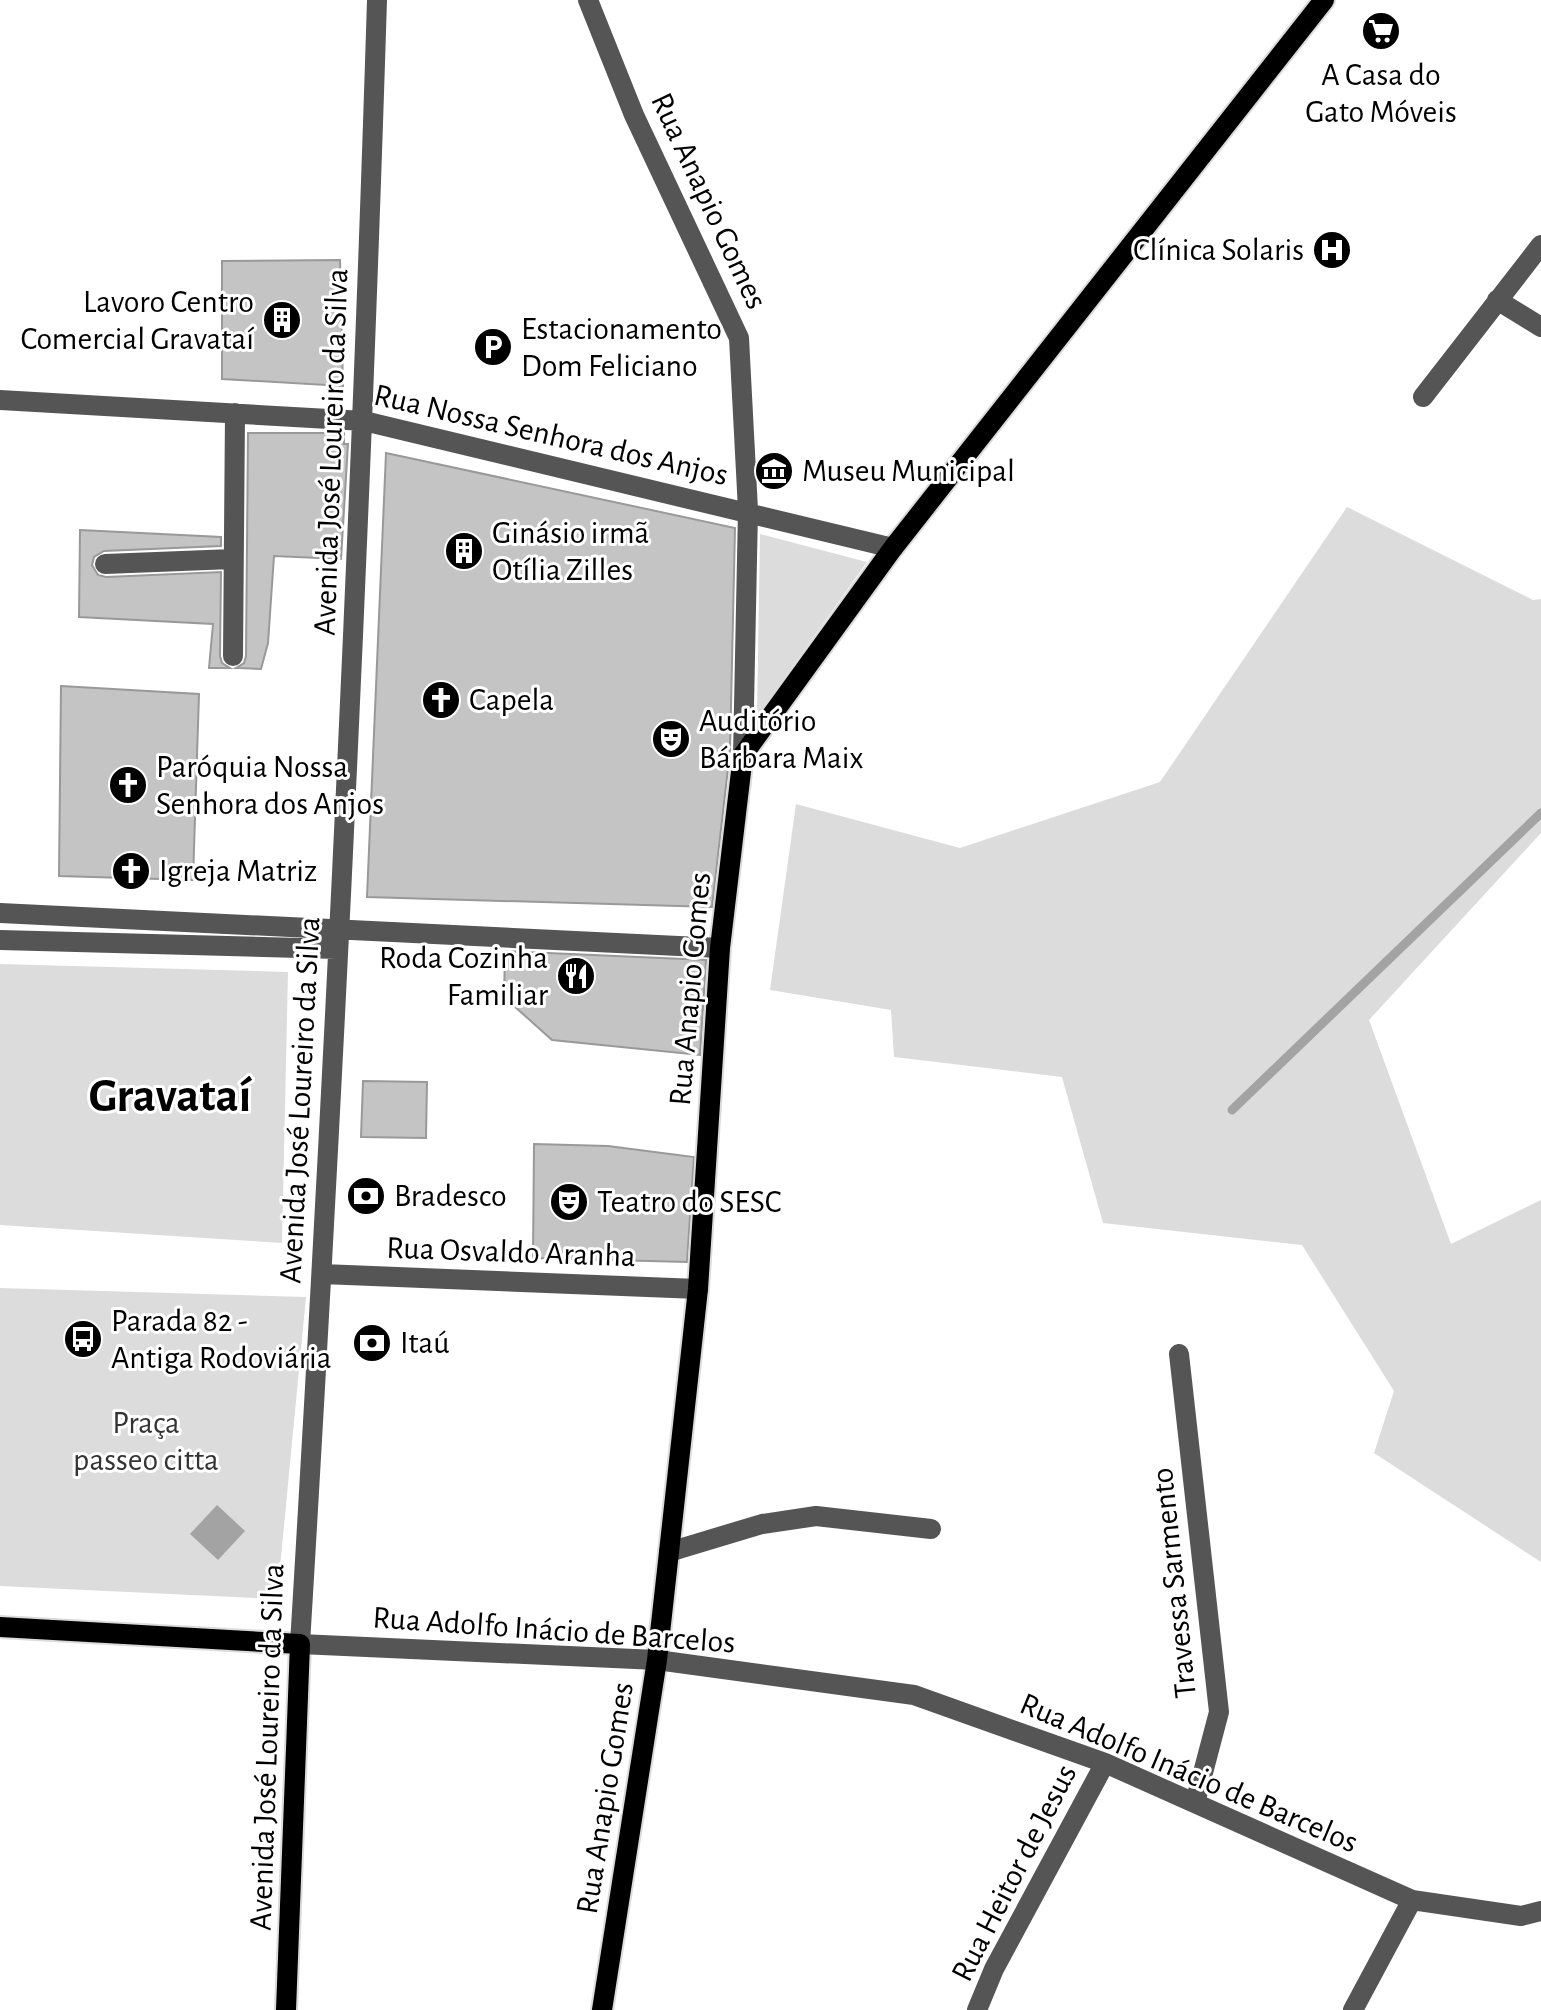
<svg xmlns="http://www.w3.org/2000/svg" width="1541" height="2010" viewBox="0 0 1541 2010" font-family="'Alegreya Sans',sans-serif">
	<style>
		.green { fill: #dcdcdc }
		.water { fill: #a3a3a3 }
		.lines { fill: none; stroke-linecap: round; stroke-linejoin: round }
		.stream { stroke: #a3a3a3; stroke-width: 9 }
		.building { fill: #c4c4c4; stroke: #999; stroke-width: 2 }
		.major-casing { stroke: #dbdbdb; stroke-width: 24 }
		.minor { stroke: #555; stroke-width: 20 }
		.major { stroke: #000; stroke-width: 20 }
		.labels { text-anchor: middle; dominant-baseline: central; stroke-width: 6; stroke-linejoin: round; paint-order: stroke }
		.poi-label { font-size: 32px; fill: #000; stroke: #fff; text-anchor: start }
		.street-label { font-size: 32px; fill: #000; stroke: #fff }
		.park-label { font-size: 32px; fill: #333; stroke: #fff }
		.town-label { font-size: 48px; font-weight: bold; fill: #000; stroke: #fff }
	</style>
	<rect width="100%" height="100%" fill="#fff"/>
	<path class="green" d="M1347 507 1533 600 1541 599V833L1369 1020 1451 1244 1541 1200V1562L1374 1453 1394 1391 1302 1245 1103 1223 1062 1077 894 1057 891 1010 770 990 796 804 960 848 1160 782Z
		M760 534 867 562 757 716Z
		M0 964 288 972 282 1243 0 1225Z
		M0 1288 306 1297 277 1599 0 1586Z"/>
	<path class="water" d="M217 1505 245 1531 218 1560 190 1534Z"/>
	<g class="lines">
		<path class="stream" d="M1232 1110 1541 813"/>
	</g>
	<path class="building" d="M340 260 343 386 222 379V261Z
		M248 433H344V444H348L341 559 274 556 268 643 261 669 236 668 244 663 246 656Z
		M386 453 735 528 730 751 712 907 367 897Z
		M80 530 221 537V546L104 551 94 557 92 565 98 575 106 577 221 572 220 656 222 663 230 668H209L213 624 79 617Z
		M61 686 199 694 193 880 59 876Z
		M505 951 706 960 700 1055 552 1040 504 997Z
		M363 1081 427 1082 426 1138 361 1137Z
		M534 1144 608 1146 694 1157 687 1262 533 1258Z"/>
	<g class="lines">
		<defs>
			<path id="major" d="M0 1627 300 1644 286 2010
				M602 2010 657 1660 669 1552 698 1289 720 948 743 755 893 548 1324 0"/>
		</defs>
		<use href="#major" class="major-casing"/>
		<path class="minor" d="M377 0C360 548 333 1097 300 1644L657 1660 914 1695 1105 1763 1412 1900 1521 1916 1541 1911
			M588 0 634 115 739 338 748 510 743 755
			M1497 300 1541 327
			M1423 397 1541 245
			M0 400 364 421 893 548
			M105 564 233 559
			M233 656 235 413
			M0 913 720 948
			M0 940 337 949
			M322 1274 698 1289
			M1179 1354 1219 1712 1195 1803
			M669 1552 762 1524 816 1516 931 1529
			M977 2010 994 1969 1105 1763
			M1353 2010 1412 1900"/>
		<use href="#major" class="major"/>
	</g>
	<defs>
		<symbol id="supermarket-disc" viewBox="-11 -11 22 22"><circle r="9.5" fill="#000" stroke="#fff"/><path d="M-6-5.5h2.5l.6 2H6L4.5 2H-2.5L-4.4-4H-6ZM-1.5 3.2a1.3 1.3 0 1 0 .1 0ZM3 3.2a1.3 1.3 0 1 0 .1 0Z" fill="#fff"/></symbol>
		<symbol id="hospital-disc" viewBox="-11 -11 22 22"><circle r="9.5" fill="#000" stroke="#fff"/><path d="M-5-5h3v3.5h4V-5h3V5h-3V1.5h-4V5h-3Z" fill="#fff"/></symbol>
		<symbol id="building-disc" viewBox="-11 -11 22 22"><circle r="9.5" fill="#000" stroke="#fff"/><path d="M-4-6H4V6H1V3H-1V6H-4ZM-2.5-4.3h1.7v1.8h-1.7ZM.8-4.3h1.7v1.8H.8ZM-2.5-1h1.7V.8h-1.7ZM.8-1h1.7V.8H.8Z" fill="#fff"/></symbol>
		<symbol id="parking-disc" viewBox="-11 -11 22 22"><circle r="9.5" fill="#000" stroke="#fff"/><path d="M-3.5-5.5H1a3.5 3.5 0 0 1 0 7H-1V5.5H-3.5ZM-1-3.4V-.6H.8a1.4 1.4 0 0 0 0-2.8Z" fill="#fff"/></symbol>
		<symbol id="museum-disc" viewBox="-11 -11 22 22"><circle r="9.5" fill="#000" stroke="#fff"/><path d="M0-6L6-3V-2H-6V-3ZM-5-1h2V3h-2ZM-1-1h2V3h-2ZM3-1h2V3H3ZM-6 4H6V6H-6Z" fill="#fff"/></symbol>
		<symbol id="church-disc" viewBox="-11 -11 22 22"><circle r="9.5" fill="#000" stroke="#fff"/><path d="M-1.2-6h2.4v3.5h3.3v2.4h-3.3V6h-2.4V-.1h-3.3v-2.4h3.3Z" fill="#fff"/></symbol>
		<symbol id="theatre-disc" viewBox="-11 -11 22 22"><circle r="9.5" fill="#000" stroke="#fff"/><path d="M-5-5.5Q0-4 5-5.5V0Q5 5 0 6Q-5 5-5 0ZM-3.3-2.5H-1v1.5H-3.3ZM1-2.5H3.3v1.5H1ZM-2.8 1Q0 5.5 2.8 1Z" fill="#fff"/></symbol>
		<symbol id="restaurant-disc" viewBox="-11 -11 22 22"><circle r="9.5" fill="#000" stroke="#fff"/><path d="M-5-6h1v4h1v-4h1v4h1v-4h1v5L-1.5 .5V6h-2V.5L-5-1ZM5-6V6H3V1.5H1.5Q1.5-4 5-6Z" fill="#fff"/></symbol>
		<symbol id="bank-disc" viewBox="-11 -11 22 22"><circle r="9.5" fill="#000" stroke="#fff"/><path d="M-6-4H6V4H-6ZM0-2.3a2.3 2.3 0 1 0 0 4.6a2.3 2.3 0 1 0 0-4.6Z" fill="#fff"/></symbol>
		<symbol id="bus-disc" viewBox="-11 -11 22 22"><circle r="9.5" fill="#000" stroke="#fff"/><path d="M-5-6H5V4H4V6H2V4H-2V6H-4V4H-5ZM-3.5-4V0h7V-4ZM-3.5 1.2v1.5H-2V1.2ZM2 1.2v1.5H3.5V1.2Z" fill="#fff"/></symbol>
	</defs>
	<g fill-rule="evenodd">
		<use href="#supermarket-disc" x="1359" y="9" width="44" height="44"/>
		<use href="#hospital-disc" x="1310" y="228" width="44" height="44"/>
		<use href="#building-disc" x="260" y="298" width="44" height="44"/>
		<use href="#parking-disc" x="471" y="325" width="44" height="44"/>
		<use href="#museum-disc" x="752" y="449" width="44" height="44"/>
		<use href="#building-disc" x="442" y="529" width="44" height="44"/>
		<use href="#church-disc" x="419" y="678" width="44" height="44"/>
		<use href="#theatre-disc" x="649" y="717" width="44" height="44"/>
		<use href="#church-disc" x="106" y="763" width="44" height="44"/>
		<use href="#church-disc" x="109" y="849" width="44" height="44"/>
		<use href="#restaurant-disc" x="554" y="954" width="44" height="44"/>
		<use href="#bank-disc" x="344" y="1174" width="44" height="44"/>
		<use href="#theatre-disc" x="547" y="1180" width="44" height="44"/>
		<use href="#bus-disc" x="61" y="1317" width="44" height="44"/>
		<use href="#bank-disc" x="350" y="1321" width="44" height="44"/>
	</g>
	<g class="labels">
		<g class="poi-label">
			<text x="1381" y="75" text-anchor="middle">A Casa do<tspan x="1381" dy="37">Gato Móveis</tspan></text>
			<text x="1304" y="250" text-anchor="end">Clínica Solaris</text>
			<text x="254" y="302" text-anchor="end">Lavoro Centro<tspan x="254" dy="37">Comercial Gravataí</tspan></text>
			<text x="521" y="329">Estacionamento<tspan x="521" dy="37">Dom Feliciano</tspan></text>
			<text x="802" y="471">Museu Municipal</text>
			<text x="492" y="533">Ginásio irmã<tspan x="492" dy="37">Otília Zilles</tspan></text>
			<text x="469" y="700">Capela</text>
			<text x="699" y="721">Auditório<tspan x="699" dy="37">Bárbara Maix</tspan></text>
			<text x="156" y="767">Paróquia Nossa<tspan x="156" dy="37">Senhora dos Anjos</tspan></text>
			<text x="159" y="871">Igreja Matriz</text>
			<text x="548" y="958" text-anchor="end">Roda Cozinha<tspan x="548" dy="37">Familiar</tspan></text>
			<text x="394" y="1196">Bradesco</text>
			<text x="597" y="1202">Teatro do SESC</text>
			<text x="111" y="1321">Parada 82 -<tspan x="111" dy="37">Antiga Rodoviária</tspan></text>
			<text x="400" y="1343">Itaú</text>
		</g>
		<g class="street-label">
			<text transform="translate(709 201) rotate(65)">Rua Anapio Gomes</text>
			<text transform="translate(551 435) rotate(13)">Rua Nossa Senhora dos Anjos</text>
			<text transform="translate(331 452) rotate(-88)">Avenida José Loureiro da Silva</text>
			<text transform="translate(690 989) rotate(-85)">Rua Anapio Gomes</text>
			<text transform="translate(300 1100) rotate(-87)">Avenida José Loureiro da Silva</text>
			<text transform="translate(511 1252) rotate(2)">Rua Osvaldo Aranha</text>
			<text transform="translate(1174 1583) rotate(-96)">Travessa Sarmento</text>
			<text transform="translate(554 1630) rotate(4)">Rua Adolfo Inácio de Barcelos</text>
			<text transform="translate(267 1747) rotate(-88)">Avenida José Loureiro da Silva</text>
			<text transform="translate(1189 1773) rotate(23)">Rua Adolfo Inácio de Barcelos</text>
			<text transform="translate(605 1798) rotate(-81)">Rua Anapio Gomes</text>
			<text transform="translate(1014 1873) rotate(-63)">Rua Heitor de Jesus</text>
		</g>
		<g class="park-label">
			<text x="146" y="1423">Praça<tspan x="146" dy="37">passeo citta</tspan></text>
		</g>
		<g class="town-label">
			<text x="170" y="1097">Gravataí</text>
		</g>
	</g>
</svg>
